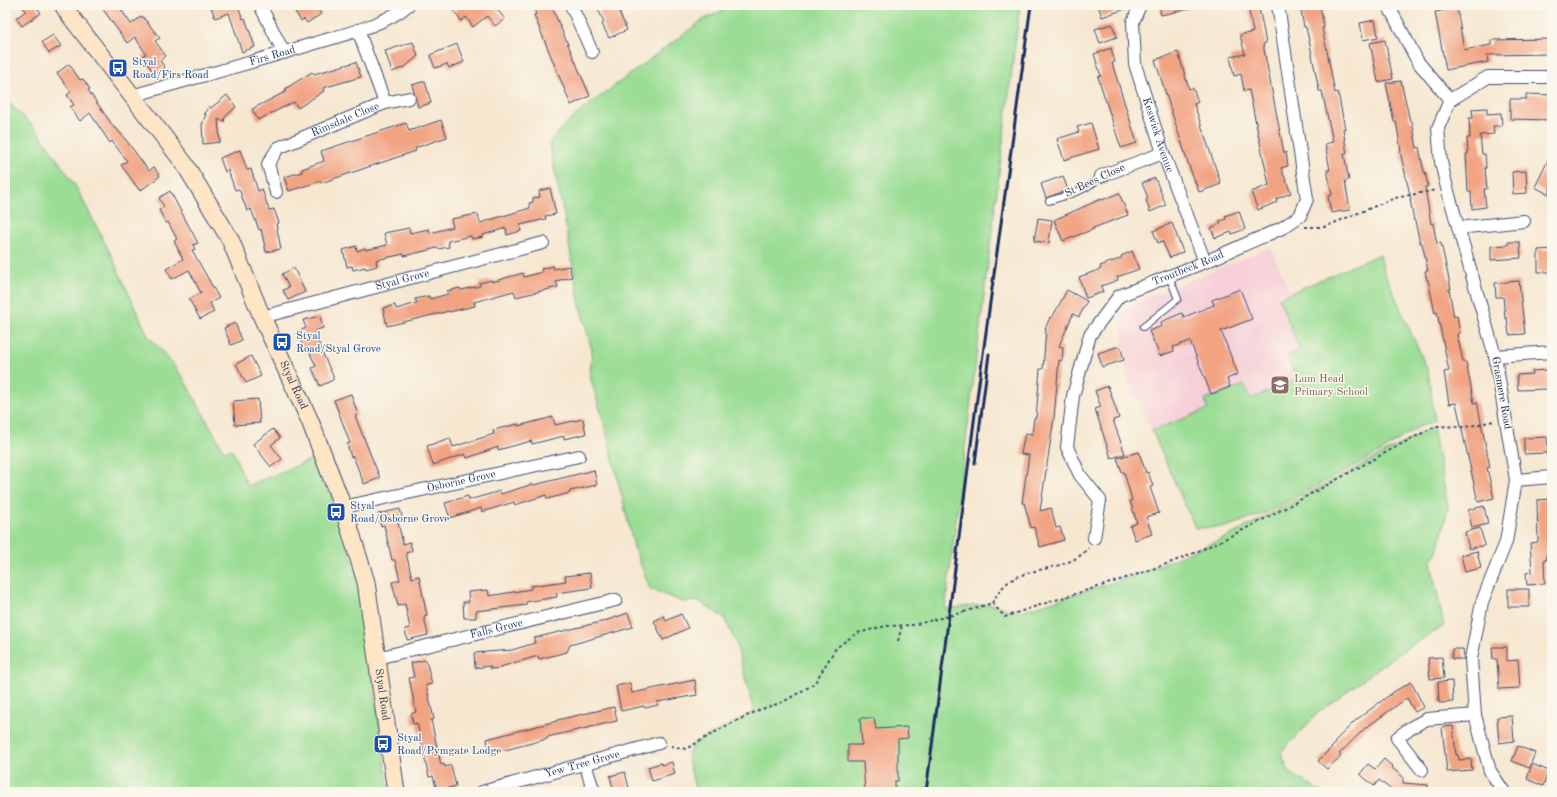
<svg xmlns="http://www.w3.org/2000/svg" width="1557" height="797" viewBox="0 0 1557 797" font-family="'Old Standard TT',serif">
	<style>
		.built { fill: #f6cfd7 }
		.green { fill: #9bdd94; stroke: #5b8679 }
		.building { fill: #f1a382 }
		.lines { fill: none; stroke-linecap: round; stroke-linejoin: round }
		.service-casing { stroke: #3c4b6f; stroke-width: 8 }
		.minor-casing { stroke: #3c4b6f; stroke-width: 14 }
		.secondary-casing { stroke: #3c4b6f; stroke-width: 19 }
		.path { stroke: #3c4b6f; stroke-width: 2; stroke-dasharray: 3 3; stroke-linecap: butt }
		.service { stroke: #fff; stroke-width: 6 }
		.minor { stroke: #fff; stroke-width: 12 }
		.secondary { stroke: #fde5c5; stroke-width: 17 }
		.rail { stroke: #1b2f5e; stroke-width: 3 }
		.path-bridge { stroke: #3c4b6f; stroke-width: 2; stroke-dasharray: 3 3; stroke-linecap: butt }
		.labels { text-anchor: middle; dominant-baseline: central; stroke-width: 3; stroke-linejoin: round; paint-order: stroke }
		.street-label { font-size: 11px; fill: #1b2f5e; stroke: #fbf7ec }
		.transit-label { font-size: 11px; fill: #164399; stroke: #fbf7ec; text-anchor: start }
		.education-label { font-size: 11px; fill: #785e54; stroke: #fbf7ec; text-anchor: start }
	</style>
	<rect width="100%" height="100%" fill="#fbf7ec"/>
	<filter id="ink" filterUnits="userSpaceOnUse"><feTurbulence type="fractalNoise" baseFrequency=".025" numOctaves="2"/><feDisplacementMap in="SourceGraphic" scale="8" xChannelSelector="R" yChannelSelector="G"/><feConvolveMatrix kernelMatrix="1 2 1 2 8 2 1 2 1" color-interpolation-filters="sRGB"/></filter>
	<filter id="wash" filterUnits="userSpaceOnUse"><feTurbulence type="fractalNoise" baseFrequency=".012" numOctaves="4" result="noise"/><feDisplacementMap in="SourceGraphic" scale="16" xChannelSelector="R" yChannelSelector="G"/><feGaussianBlur stdDeviation="0.9" result="paint"/><feColorMatrix in="noise" values="0 0 0 0 0 0 0 0 0 0 0 0 0 0 0 0 0 1.4 0 .05"/><feComposite in="paint" operator="in"/></filter>
	<g filter="url(#wash)">
		<rect width="100%" height="100%" fill="#f6e7d0"/>
		<path class="built" d="M1270 247 1290 293 1380 254 1383 269 1428 371 1435 421 1418 427 1382 451 1266 513 1225 527 1195 528 1126 374 1120 314 1140 301Z"/>
		<path class="green" d="M734 5H1020L945 609 989 604 1019 612 1133 576 1227 537 1433 427 1448 507 1439 547 1431 562 1444 626 1399 653 1319 712 1281 752 1289 772 1321 792H694L695 788 687 756 693 744 754 712 736 643 725 619 699 601 683 602 650 589 634 547 606 430 590 376 592 350 580 306 564 216 549 143 562 128 581 111 689 30 703 20Z
			M5 99 37 130 75 185 112 257 148 336 161 350 182 376 224 451 232 449 247 486 318 457 358 576 389 792H5Z
			M1380 254 1383 269 1428 371 1435 421 1418 427 1382 451 1266 513 1225 527 1195 528 1152 431 1208 409 1205 400 1244 385 1251 399 1297 379 1287 356 1300 350 1279 298Z"/>
		<g id="blocks">
			<path class="building" d="M22 5H35L41 13 22 26 16 18 26 11Z
				M100 5H118L131 24 142 16 160 38 155 41 166 56 160 60 165 68 155 75 142 56 146 54 135 37 127 43Z
				M218 5H247V6L239 9 243 19 245 18 255 47 242 52 229 13 215 18 211 7Z
				M293 5H315L321 14 307 23 304 19 301 21 294 10H296Z
				M462 5H501L496 8 505 19 495 26 487 16 473 27 466 17 461 21 454 11Z
				M532 5H551L590 96 571 105 534 15 536 14Z
				M596 5H635L619 12 627 30 609 38 602 24 604 22Z
				M1098 5H1132L1131 7 1102 17Z
				M1159 5H1188L1189 9 1161 15Z
				M1248 5H1258L1262 22 1266 43 1263 44 1284 153 1286 152 1288 166 1281 168 1291 193 1276 199 1277 202 1258 210 1251 192 1269 185 1249 90 1244 91 1241 74 1234 76 1230 57 1245 54 1240 35 1253 32Z
				M1300 5H1320L1324 28H1322L1327 51 1335 93 1338 92 1345 129H1343L1347 154H1344L1349 180 1345 181 1350 210 1331 213 1328 196 1332 195 1327 170H1330L1325 144 1333 142 1322 91H1319L1311 50 1306 27H1304Z
				M1457 8 1464 50 1491 45V40L1552 39V54L1487 55 1488 62 1446 70 1435 12Z
				M1375 20 1378 37 1363 40 1360 23Z
				M1112 24 1117 37 1100 43 1095 29Z
				M53 35 61 46 49 53 42 42Z
				M1385 40 1393 79 1378 82 1370 43Z
				M413 42 418 56 405 67 392 72 385 51Z
				M457 44 464 62 449 68 447 64 435 68 430 55Z
				M1111 48 1115 62 1112 63 1137 143 1121 148 1098 77 1101 76 1094 54Z
				M1178 52 1189 89 1193 88 1198 102 1194 104 1221 184 1199 192 1189 166 1155 60Z
				M356 62 361 77 323 88 324 91 298 108 294 102 258 120 252 109 287 91 285 89 312 72 314 74Z
				M69 64 80 80 83 79 90 89 88 90 115 129 116 128 126 140 149 171 154 167 160 176 140 191 121 165 127 161 112 141 110 143 90 113 80 121 70 107 74 105 67 95 71 92 57 73Z
				M425 81 431 103 418 107 412 85Z
				M1401 81 1410 121H1412L1417 148 1419 147 1424 172H1425L1428 186 1425 187 1431 224 1433 223 1437 244 1441 243 1451 289H1449L1454 317 1457 316 1460 333 1457 334 1463 362H1466L1474 403 1477 402 1490 467 1487 468 1494 498 1478 502 1456 403 1449 404 1444 372 1449 371 1437 312 1435 313 1428 280H1427L1425 271H1428L1422 243H1420L1415 221H1414L1410 199H1411L1400 151H1401L1396 121 1394 122 1386 83Z
				M1526 94 1552 95V120L1510 119V99H1526Z
				M227 95 236 107 225 117 224 122 218 119 220 142 203 144 202 125 206 114H204L207 111 209 106 211 108Z
				M1487 108V114L1501 113 1502 126H1493L1494 134 1480 135 1482 154H1485L1486 168H1485L1487 189H1484L1486 207 1472 209 1471 192H1468L1466 154H1468L1467 138H1470L1469 118H1473L1472 109Z
				M441 120 447 137 415 148 416 151 395 158 321 183V181L289 191 284 177 302 172V169L324 161 321 151 406 123 409 131Z
				M1091 123 1099 149 1064 160 1057 139 1079 132 1077 127Z
				M240 150 247 170 251 169 258 191 262 189 269 210 274 209 279 223 276 224 281 249 266 252 261 229 259 230 251 209 247 211 239 189 235 190 228 170 225 172 220 158Z
				M1552 152V186L1548 194 1535 187Z
				M1526 171 1527 193 1513 194 1512 172Z
				M1063 176 1068 190 1046 198 1041 184Z
				M1155 178 1166 205 1150 212 1146 200 1148 198 1142 183Z
				M550 188 556 214 545 216 546 219 520 225 521 231 507 235 506 228 483 235V237L472 239 471 236 448 241 449 247 438 249 437 248 404 256V254L376 260 377 266 366 269 365 267 353 270 352 266 347 267 343 250 356 246 357 251 365 248 366 250 387 245 384 233 409 228 410 233 429 229 430 233 453 227 451 219 478 214 480 223 530 208 529 203 533 202V198L540 197 539 191Z
				M170 191 198 243 193 245 195 249 192 250 219 298 210 303 214 312 200 319 189 299 201 293 189 270 172 279 166 269 183 259 174 241 177 239 168 222 166 223 159 210 164 207 159 198Z
				M1119 193 1128 215 1093 228 1094 229 1063 241 1054 220 1101 199 1102 200Z
				M1239 211 1245 229 1232 234 1231 232 1215 238 1211 228 1220 224V221L1226 219 1225 216Z
				M1038 218 1052 220 1049 243 1034 241Z
				M1172 223 1183 252 1170 258 1162 241 1158 243 1153 231Z
				M1508 242H1520L1521 258 1491 260V246L1508 245Z
				M1552 249V272H1538V250Z
				M1132 251 1139 269 1117 277 1118 280 1101 286 1103 292 1086 298 1079 277 1101 269 1100 266 1122 258 1121 256Z
				M553 266 554 269 569 266 572 277 556 281 558 287 516 297 514 291 474 302 475 306 449 312V311L387 326 383 308 395 305 396 309 417 303 415 299 429 296 430 299 448 294 447 291 460 288 461 290 480 286 479 283 492 280V282L523 273 524 277 542 272 541 269Z
				M294 268 305 292 288 300 283 290 289 287 282 274Z
				M1519 281 1525 334 1509 335 1507 318H1505L1503 297H1496L1495 283Z
				M1240 289 1252 319 1221 331 1238 374 1227 379 1230 387 1211 394 1190 341 1173 347 1174 351 1160 356 1149 331 1162 326 1161 322 1182 313 1184 317 1214 305 1212 300Z
				M1067 290 1087 301 1079 317 1073 314 1059 346 1063 347 1062 361 1059 360 1054 418 1040 511 1051 508 1056 528 1060 527 1064 540 1040 547 1034 527 1031 528 1024 503H1022L1029 455 1021 454 1025 433 1032 434 1034 418H1036L1040 369H1043L1046 329H1045L1050 317 1052 318Z
				M320 316 323 328 314 331 322 352 333 376V380L320 386 312 368 316 366 307 347 304 348 297 332 306 328 303 320Z
				M235 323 242 340 231 345 224 328Z
				M1120 346 1124 360 1102 367 1098 353Z
				M251 356 261 376 246 383 236 364Z
				M1548 370 1549 389 1518 390 1517 375 1533 374 1532 371Z
				M1108 386 1119 418 1113 420 1125 454 1111 458 1095 409 1101 407 1095 391Z
				M351 394 358 415 355 416 380 478 364 484 353 456 351 457 347 444 350 443 334 400Z
				M258 399 260 423 235 425 233 401Z
				M553 417 555 425 583 419 586 434 564 439V436L532 444 531 441 498 450V447L467 458 465 454 433 465 427 446 450 438 453 447 494 434 493 430 518 424V426Z
				M273 429 280 438 271 445 282 459 271 467 253 444Z
				M1547 437 1548 453 1524 454V438Z
				M1139 452 1146 473 1148 472 1153 486 1150 487 1159 513 1146 517 1152 534 1135 540 1130 526 1137 523 1130 501 1132 500 1124 472H1122L1117 458Z
				M594 470 597 485 570 491V493L547 499 546 495 515 505 514 502 482 512 481 508 450 518 445 503 468 496 469 500 500 491 501 494 533 484 534 485Z
				M1552 499V554H1546L1547 560H1544L1545 584 1527 585 1526 573 1532 572 1530 543 1538 542 1537 500Z
				M1484 506 1488 524 1472 528 1468 510Z
				M400 509 403 521 398 522 403 544 410 542 412 551 406 553 412 578 419 576 427 616 424 617 428 635 407 640 405 629 410 628 405 604 398 606 392 582 400 580 395 560H392L384 525 381 526 378 514Z
				M1480 528 1485 545 1469 549 1465 532Z
				M1477 551 1481 568 1465 572 1461 555Z
				M590 573 592 588 556 593 557 597 526 602V605L476 611V618H464L463 602H469L468 592 488 590 489 596 531 589V586L566 581 565 576Z
				M1508 589H1529V607H1508Z
				M628 613 633 627 570 645 567 652 539 659 538 656 500 667V668L490 669V666L475 668 474 653 512 650 535 643 534 638 605 621Z
				M681 614 688 628 663 640 654 621 664 616 666 621Z
				M1492 647H1507V661L1518 660 1520 688 1499 689 1497 659H1493Z
				M1452 649H1463L1464 659H1452Z
				M1442 657 1444 678 1430 679 1428 658Z
				M426 660 432 684 426 685 434 719 431 720 441 765 444 764 445 767 451 765 456 786 437 791 433 776 429 777 417 723 413 724 411 714 416 712 409 678 414 677 411 663Z
				M695 680 697 695 657 702 658 705 645 708 644 706 621 711 616 686 630 683 632 693Z
				M1452 681 1453 702 1439 703 1438 682Z
				M1411 682 1424 707 1415 712 1407 698 1364 729 1339 754 1341 756 1327 769 1318 761 1336 743 1335 741 1356 720 1395 691Z
				M614 707 617 721 547 737V739L490 754 487 739 557 721V720Z
				M1512 716 1514 741 1499 743 1497 717Z
				M860 718H874L876 729 907 727 908 738 898 739V781H895V792H865L863 762H848V745H862Z
				M1453 726 1456 755H1458L1459 760 1471 759 1472 770 1447 772 1442 727Z
				M1518 746 1535 753 1529 768 1512 761Z
				M1384 759 1392 766 1391 767 1403 777V783L1428 785 1427 792H1394L1379 780 1374 786 1360 774 1368 764 1375 769Z
				M672 762 675 774 652 781 648 767 661 763 662 765Z
				M1532 764 1549 771 1543 786 1527 779Z
				M625 772 630 792H614L610 776Z"/>
		</g>
	</g>
	<g filter="url(#ink)">
		<use href="#blocks" fill-opacity="0" stroke="#3c4b6f" stroke-width="1"/>
		<g class="lines">
			<defs>
				<path id="service" d="M1049 201C1067 195 1088 191 1101 176
					M1143 327 1178 299 1169 276"/>
				<g id="minor">
					<path d="M260 5 284 53"/>
					<path d="M571 5 592 52"/>
					<path id="s1" d="M1140 5 1133 22 1135 64 1163 153 1205 262"/>
					<path d="M1388 5 1418 62 1450 100"/>
					<path id="s2" d="M132 96C194 78 257 61 319 42 346 34 387 24 408 5"/>
					<path d="M385 103 409 98"/>
					<path d="M1101 176 1163 153"/>
					<path id="s3" d="M276 192 268 164 278 148 385 103 358 30"/>
					<path d="M1458 228 1524 221"/>
					<path id="s4" d="M262 317 543 243"/>
					<path d="M1495 356 1552 352"/>
					<path d="M1516 480 1552 477"/>
					<path id="s5" d="M343 507 579 456"/>
					<path id="s6" d="M1094 538 1100 500 1080 475 1067 447 1073 396 1090 335 1119 296 1205 262 1282 228 1300 216 1307 199 1278 5"/>
					<path id="s7" d="M377 658 616 600"/>
					<path d="M585 764 594 792"/>
					<path d="M1422 770 1397 738 1410 728 1427 719 1475 715"/>
					<path id="s8" d="M482 792 659 743"/>
					<path d="M1504 792 1490 771 1475 715 1471 659 1482 602 1506 542 1516 480 1495 356 1447 188 1441 162 1438 128 1450 100 1488 77H1552"/>
				</g>
				<g id="secondary">
					<path id="s9" d="M63 5 68 13 184 163 230 239 262 317 310 421 343 507 366 582 396 792"/>
				</g>
			</defs>
			<use href="#service" class="service-casing"/>
			<use href="#minor" class="minor-casing"/>
			<use href="#secondary" class="secondary-casing"/>
			<path class="path" d="M1305 227H1324L1395 198 1436 190
				M992 603C997 595 1002 586 1010 581 1031 566 1070 571 1088 548
				M964 612 992 603 1005 617C1068 594 1133 579 1194 553 1278 516 1355 467 1436 426L1465 427 1494 421
				M898 641 902 625
				M671 746 686 749 726 726 759 710 783 702 814 684 836 648 857 633 886 626 913 625 933 620"/>
			<use href="#service" class="service"/>
			<use href="#minor" class="minor"/>
			<use href="#secondary" class="secondary"/>
			<path class="rail" d="M975 463 989 354
				M926 792 979 383 1031 5"/>
			<path class="path-bridge" d="M933 620 964 612"/>
		</g>
	</g>
	<defs>
		<symbol id="bus-square" viewBox="-11 -11 22 22"><rect x="-9" y="-9" width="18" height="18" rx="4" fill="#1a4fb4" stroke="#fbf7ec"/><path d="M-5-6H5V4H4V6H2V4H-2V6H-4V4H-5ZM-3.5-4V0h7V-4ZM-3.5 1.2v1.5H-2V1.2ZM2 1.2v1.5H3.5V1.2Z" fill="#fff"/></symbol>
		<symbol id="school-square" viewBox="-11 -11 22 22"><rect x="-9" y="-9" width="18" height="18" rx="4" fill="#8d6e63" stroke="#fbf7ec"/><path d="M0-5L7-2L0 1L-7-2ZM-4 1L0 2.5L4 1V4Q0 6-4 4Z" fill="#fff"/></symbol>
	</defs>
	<g fill-rule="evenodd">
		<use href="#bus-square" x="107" y="57" width="22" height="22"/>
		<use href="#bus-square" x="271" y="331" width="22" height="22"/>
		<use href="#school-square" x="1269" y="374" width="22" height="22"/>
		<use href="#bus-square" x="325" y="501" width="22" height="22"/>
		<use href="#bus-square" x="372" y="733" width="22" height="22"/>
	</g>
	<g class="labels">
		<g class="street-label">
			<text stroke="none"><textPath href="#s2" startOffset="146">Firs Road</textPath></text>
			<text stroke="none"><textPath href="#s3" startOffset="121">Rimsdale Close</textPath></text>
			<text stroke="none"><textPath href="#s1" startOffset="135">Keswick Avenue</textPath></text>
			<text transform="translate(1095 181) rotate(-25)">St Bees Close</text>
			<text stroke="none"><textPath href="#s6" startOffset="339">Troutbeck Road</textPath></text>
			<text stroke="none"><textPath href="#s4" startOffset="145">Styal Grove</textPath></text>
			<text stroke="none"><textPath href="#s9" startOffset="447">Styal Road</textPath></text>
			<text transform="translate(1501 393) rotate(80)">Grasmere Road</text>
			<text stroke="none"><textPath href="#s5" startOffset="121">Osborne Grove</textPath></text>
			<text stroke="none"><textPath href="#s7" startOffset="123">Falls Grove</textPath></text>
			<text stroke="none"><textPath href="#s9" startOffset="771">Styal Road</textPath></text>
			<text stroke="none"><textPath href="#s8" startOffset="104">Yew Tree Grove</textPath></text>
		</g>
		<g class="transit-label">
			<text x="132" y="62">Styal<tspan x="132" dy="13">Road/Firs Road</tspan></text>
			<text x="296" y="336">Styal<tspan x="296" dy="13">Road/Styal Grove</tspan></text>
			<text x="350" y="506">Styal<tspan x="350" dy="13">Road/Osborne Grove</tspan></text>
			<text x="397" y="738">Styal<tspan x="397" dy="13">Road/Pymgate Lodge</tspan></text>
		</g>
		<g class="education-label">
			<text x="1294" y="379">Lum Head<tspan x="1294" dy="13">Primary School</tspan></text>
		</g>
	</g>
	<rect width="1557" height="797" fill="none" stroke="#fbf7ec" stroke-width="20"/>
</svg>
